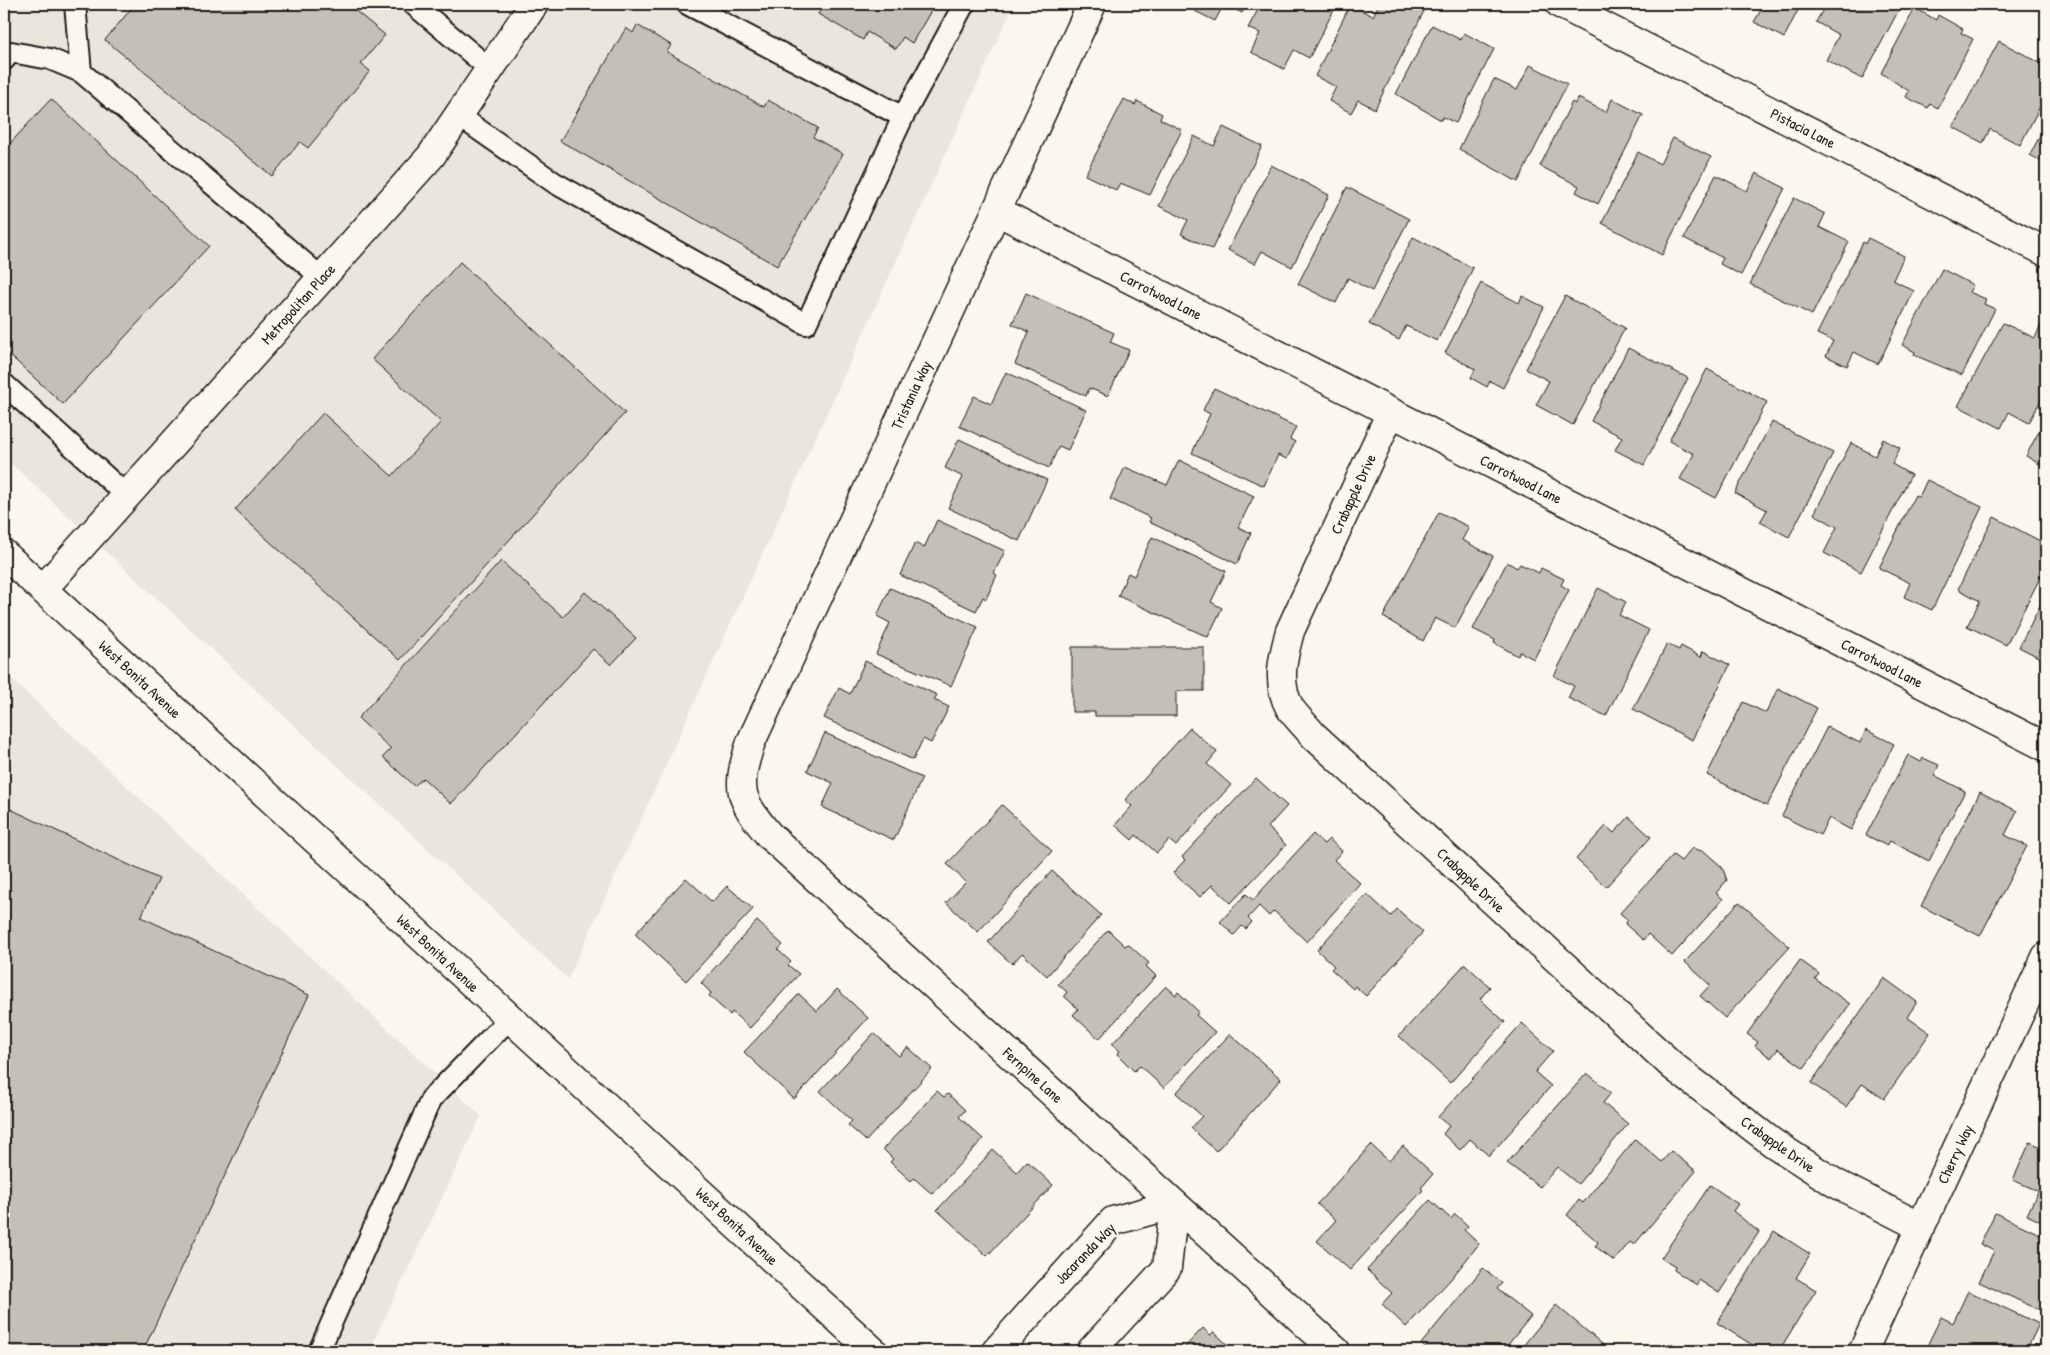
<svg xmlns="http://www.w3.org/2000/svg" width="2050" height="1355" viewBox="0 0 2050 1355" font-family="'Patrick Hand',sans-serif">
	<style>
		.built { fill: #eae6dc }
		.building { fill: #c3c0b8; stroke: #1c1c1c }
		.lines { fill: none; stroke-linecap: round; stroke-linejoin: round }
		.lane-casing { stroke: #1c1c1c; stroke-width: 24 }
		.street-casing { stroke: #1c1c1c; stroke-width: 31 }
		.secondary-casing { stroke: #1c1c1c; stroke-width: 31 }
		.lane { stroke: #fbf7ec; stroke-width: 20 }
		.street { stroke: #fbf7ec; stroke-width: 28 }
		.secondary { stroke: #fbf7ec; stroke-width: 28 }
		.labels { text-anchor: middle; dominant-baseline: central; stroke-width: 4; stroke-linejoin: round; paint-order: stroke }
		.street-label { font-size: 15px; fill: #1c1c1c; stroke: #fbf7ec }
	</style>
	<rect width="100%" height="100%" fill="#fbf7ec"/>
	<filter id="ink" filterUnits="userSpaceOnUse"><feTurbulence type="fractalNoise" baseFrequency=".02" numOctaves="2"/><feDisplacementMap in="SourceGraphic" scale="10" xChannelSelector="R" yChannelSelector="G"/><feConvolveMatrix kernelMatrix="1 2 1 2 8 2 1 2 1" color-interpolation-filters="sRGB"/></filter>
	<g filter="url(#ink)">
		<path class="built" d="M4 4H1014L568 979 4 457Z
			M4 672 481 1116 369 1351H4Z"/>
		<path class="building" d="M135 4H347L385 35 361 64 370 71 308 148 300 142 272 176 105 40Z
			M820 4H935L912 43 903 37 896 49 867 32 863 40 818 14 823 5Z
			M1199 4H1247L1242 13 1224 4 1215 21 1195 11Z
			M1261 4H1337L1309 58 1294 50 1284 69 1251 52 1260 33 1248 28Z
			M1379 4H1410L1424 11 1375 109 1358 100 1351 113 1329 101 1336 87 1315 76 1350 5 1373 16Z
			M1748 4H1801L1784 38 1754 22 1761 10Z
			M1826 4H1902L1862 79 1826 60 1839 35 1816 22Z
			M1915 8 1936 20 1938 15 1963 29 1961 33 1973 39 1938 108 1930 104 1928 108 1906 97 1909 91 1881 73Z
			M637 25 671 45 667 52 764 107 768 100 818 128 813 137 843 154 777 266 560 141 626 28 633 33Z
			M1432 25 1461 40 1464 33 1494 49 1456 123 1443 117 1441 120 1396 94Z
			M1999 41 2046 66V95L2020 145 1990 129 1983 143 1953 127Z
			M1530 65 1567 84 1518 182 1459 149 1494 79 1517 90Z
			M1578 98 1606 112 1612 99 1643 115 1598 204 1576 192 1579 186 1540 166 1572 102 1575 104Z
			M51 99 209 246 63 404 4 350V150Z
			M1124 99 1135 105 1137 101 1162 114 1160 119 1182 130 1150 195 1120 183 1116 190 1085 175Z
			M2046 124V164L2030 155Z
			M1223 127 1262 146 1212 249 1181 234 1188 220 1159 206 1194 136 1214 146Z
			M1673 138 1711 157 1662 255 1602 223 1638 152 1660 164Z
			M1271 165 1329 195 1292 267 1262 251 1255 264 1228 250Z
			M1756 173 1785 188 1741 275 1720 264 1723 258 1684 238 1716 175 1747 191Z
			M1347 187 1409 219 1372 291 1348 278 1336 303 1298 284Z
			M1794 198 1825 214 1819 227 1849 242 1812 315 1750 284Z
			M1413 237 1473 268 1437 341 1406 326 1399 340 1369 324Z
			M1868 238 1904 256 1893 280 1914 291 1878 364 1854 352 1847 366 1826 356 1833 341 1817 334 1863 242 1865 244Z
			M460 262 625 413 400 660 235 510 323 413 392 476 441 422 372 359Z
			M1942 269 1973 285 1969 292 1986 299 1984 304 1995 309 1962 375 1914 355 1915 352 1902 345Z
			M1481 283 1519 303 1522 296 1544 307 1503 388 1490 381 1487 387 1471 378 1475 369 1445 353Z
			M1026 293 1114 333 1110 342 1129 350 1108 396 1089 388 1086 396 1015 364 1029 332 1012 324Z
			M1565 296 1625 328 1573 425 1536 405 1549 381 1526 369Z
			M2043 321 2046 323V390L2029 423 2009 412 2001 428 1958 406 2003 323 2035 338Z
			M1628 348 1688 378 1644 465 1615 450 1622 437 1591 421Z
			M1707 369 1767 402 1716 498 1680 479 1694 454 1669 441Z
			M1006 372 1086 410 1068 450 1059 446 1049 468 959 426 974 396 991 404Z
			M1214 388 1296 427 1290 439 1295 442 1287 459 1278 455 1264 486 1192 453 1210 414 1203 410Z
			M2046 418V468L2026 456Z
			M1772 422 1833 453 1789 537 1760 522 1767 510 1735 493Z
			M959 439 1047 480 1019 541 948 508 963 477 945 468Z
			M1883 439 1900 448 1892 464 1911 475 1861 572 1824 553 1837 527 1814 514 1851 443 1875 456Z
			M1179 460 1254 496 1238 527 1251 533 1237 564 1149 522 1151 518 1110 499 1125 467 1167 485Z
			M1927 480 1982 507 1932 610 1904 597 1910 583 1879 568 1915 495 1919 497Z
			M1439 512 1469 527 1462 540 1493 556 1455 628 1435 618 1423 641 1383 617Z
			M1994 517 2046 544V566L2006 645 1967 626 1980 601 1958 589Z
			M937 520 1005 551 994 573 997 575 986 599 983 597 976 611 900 575 915 543 924 548Z
			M1152 537 1226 571 1211 602 1222 608 1208 637 1118 596 1128 573 1134 576Z
			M501 561 563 617 585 592 636 638 611 665 593 649 451 804 423 778 414 786 383 757 391 749 358 718Z
			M1507 562 1517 568 1520 564 1539 573 1541 568 1564 579 1561 585 1569 590 1534 659 1520 652 1518 656 1494 643 1495 640 1473 629Z
			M890 588 978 627 951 686 876 654 890 623 877 616Z
			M1598 588 1626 602 1619 615 1649 630 1606 716 1568 698 1574 686 1554 676Z
			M2046 594V661L2019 647Z
			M1667 644 1679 650 1681 646 1701 657 1703 651 1730 665 1692 740 1633 709Z
			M1072 647H1204V691H1176V716H1095V712H1072Z
			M865 661 937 695 934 700 949 707 931 743 923 739 913 760 824 718 839 688 850 694Z
			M1778 688 1817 708 1767 806 1707 775 1743 702 1766 713Z
			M1827 727 1860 743 1866 730 1894 744 1851 830 1829 818 1820 835 1782 816Z
			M1190 728 1217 752 1207 764 1231 785 1176 846 1169 840 1157 853 1136 835 1132 840 1115 825 1132 806 1125 800Z
			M825 733 922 778 894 840 822 807 833 783 807 771Z
			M1908 755 1921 762 1923 758 1939 765 1934 775 1965 791 1929 861 1890 841 1887 846 1866 835Z
			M1256 778 1287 806 1268 827 1286 845 1231 903 1212 885 1200 897 1173 873 1185 860 1182 857Z
			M1980 792 2017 811 2005 835 2027 846 1980 936 1921 906Z
			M1002 805 1052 851 978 932 946 903 966 882 947 864Z
			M4 806 159 879 141 917 309 995 143 1351H4Z
			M1629 817 1651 837 1606 887 1576 859 1606 826 1614 833Z
			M1313 834 1324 844 1329 839 1342 851 1334 860 1360 883 1307 942 1274 911 1269 916 1259 906 1248 918 1252 922 1246 929 1242 926 1234 935 1220 922 1246 894 1253 900Z
			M1692 848 1705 852 1722 867 1727 880 1716 893 1723 899 1672 956 1648 934 1643 940 1625 924 1628 920 1620 913 1673 855 1681 861Z
			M1052 871 1101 915 1047 976 1022 953 1012 964 988 942Z
			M686 878 712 902 727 886 753 909 686 981 635 934Z
			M1367 894 1391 916 1397 909 1423 932 1366 996 1355 986 1353 989 1331 969 1334 966 1317 950Z
			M1739 902 1790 947 1725 1018 1700 996 1710 985 1685 962Z
			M757 921 783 945 778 950 791 962 788 965 799 974 750 1028 732 1012 730 1015 709 996 711 993 701 983Z
			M1108 930 1125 946 1128 944 1149 963 1146 966 1156 976 1099 1039 1073 1015 1078 1009 1064 996 1067 992 1058 984Z
			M1800 960 1819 974 1815 979 1850 1004 1804 1068 1778 1049 1771 1058 1755 1046 1758 1042 1747 1034Z
			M1465 964 1490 987 1480 999 1505 1022 1450 1083 1399 1036Z
			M1884 978 1917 1002 1907 1017 1930 1033 1884 1099 1862 1084 1846 1107 1811 1083Z
			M1166 986 1176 995 1178 992 1199 1012 1196 1015 1215 1032 1164 1088 1140 1066 1134 1071 1117 1054 1120 1051 1112 1044Z
			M837 989 868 1018 794 1099 744 1052 799 994 817 1011Z
			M1522 1023 1553 1051 1535 1072 1551 1086 1489 1156 1470 1139 1460 1150 1443 1134 1449 1126 1438 1117Z
			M874 1033 899 1056 908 1047 932 1069 866 1141 848 1125 852 1121 820 1091Z
			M1230 1034 1281 1079 1216 1151 1191 1128 1202 1116 1176 1093Z
			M1587 1073 1611 1093 1603 1103 1628 1124 1578 1184 1557 1167 1540 1187 1507 1163Z
			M937 1091 944 1097 948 1094 965 1110 959 1117 983 1139 932 1194 914 1178 911 1181 890 1162 893 1159 883 1149Z
			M1635 1139 1662 1162 1671 1151 1696 1171 1634 1245 1630 1242 1614 1261 1595 1246 1598 1242 1567 1215 1579 1200 1583 1203Z
			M2030 1142 2046 1149V1224L2027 1215 2038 1191 2013 1180Z
			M1371 1145 1389 1161 1403 1146 1433 1174 1421 1188 1423 1190 1350 1270 1317 1241 1336 1220 1317 1204Z
			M993 1150 1017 1172 1027 1161 1053 1185 987 1256 937 1210Z
			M1710 1185 1738 1204 1733 1211 1759 1232 1719 1293 1699 1280 1697 1285 1674 1270 1675 1267 1661 1258Z
			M1430 1200 1451 1219 1455 1214 1468 1226 1464 1230 1479 1244 1450 1280 1406 1327 1382 1304 1392 1293 1367 1270Z
			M1995 1213 2046 1237V1313L1979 1282 1994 1251 1980 1244Z
			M1774 1231 1810 1254 1796 1278 1816 1290 1779 1351H1762L1717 1323Z
			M1483 1268 1502 1283 1497 1289 1531 1316 1503 1351H1429L1421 1344Z
			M1968 1291 2039 1324 2026 1351H1939L1927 1346 1941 1317 1953 1323Z
			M1556 1305 1608 1349 1606 1351H1519Z
			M1203 1328 1210 1335 1214 1332 1233 1350 1181 1351Z"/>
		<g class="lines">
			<defs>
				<path id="lane" d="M413 4 490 69
					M687 4 903 117
					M4 60 11 52 50 59 81 72 75 4
					M81 72 322 278
					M459 116 555 183 806 324 903 117 964 4
					M4 384 126 495
					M319 1351 431 1099 510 1018"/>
				<path id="street" d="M1092 4 751 742C736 788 738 798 769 835L1336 1351
					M1560 4 2046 252
					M997 211 2046 747
					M1391 412 1290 631C1283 657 1276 683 1290 708 1296 717 1306 726 1313 735L1674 1067 1773 1143 1835 1183 1921 1227
					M43 589 431 156 534 4
					M996 1351 1113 1221 1174 1204 1167 1268 1091 1351
					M1863 1351 2046 957"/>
				<path id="secondary" d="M4 554 873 1351"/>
			</defs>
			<use href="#lane" class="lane-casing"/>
			<use href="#street" class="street-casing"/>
			<use href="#secondary" class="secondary-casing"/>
			<use href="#lane" class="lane"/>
			<use href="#street" class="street"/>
			<use href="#secondary" class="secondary"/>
		</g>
	</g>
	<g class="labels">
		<g class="street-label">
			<text transform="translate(1803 128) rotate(27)">Pistacia Lane</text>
			<text transform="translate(1161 295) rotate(27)">Carrotwood Lane</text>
			<text transform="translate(298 304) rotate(-48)">Metropolitan Place</text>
			<text transform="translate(911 395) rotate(-65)">Tristania Way</text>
			<text transform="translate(1521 479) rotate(27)">Carrotwood Lane</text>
			<text transform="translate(1353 494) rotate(-65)">Crabapple Drive</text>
			<text transform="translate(1882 663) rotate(27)">Carrotwood Lane</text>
			<text transform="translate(140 679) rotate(43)">West Bonita Avenue</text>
			<text transform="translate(1471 880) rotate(43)">Crabapple Drive</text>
			<text transform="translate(438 953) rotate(43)">West Bonita Avenue</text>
			<text transform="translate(1033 1075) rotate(42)">Fernpine Lane</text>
			<text transform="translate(1778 1144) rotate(35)">Crabapple Drive</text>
			<text transform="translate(1955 1154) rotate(-65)">Cherry Way</text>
			<text transform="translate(737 1226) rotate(43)">West Bonita Avenue</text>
			<text transform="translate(1085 1253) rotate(-46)">Jacaranda Way</text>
		</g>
	</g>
	<rect width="2050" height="1355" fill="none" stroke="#fbf7ec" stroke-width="20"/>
	<rect x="10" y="10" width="2030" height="1335" fill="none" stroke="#1c1c1c" stroke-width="2" filter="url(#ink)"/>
</svg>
